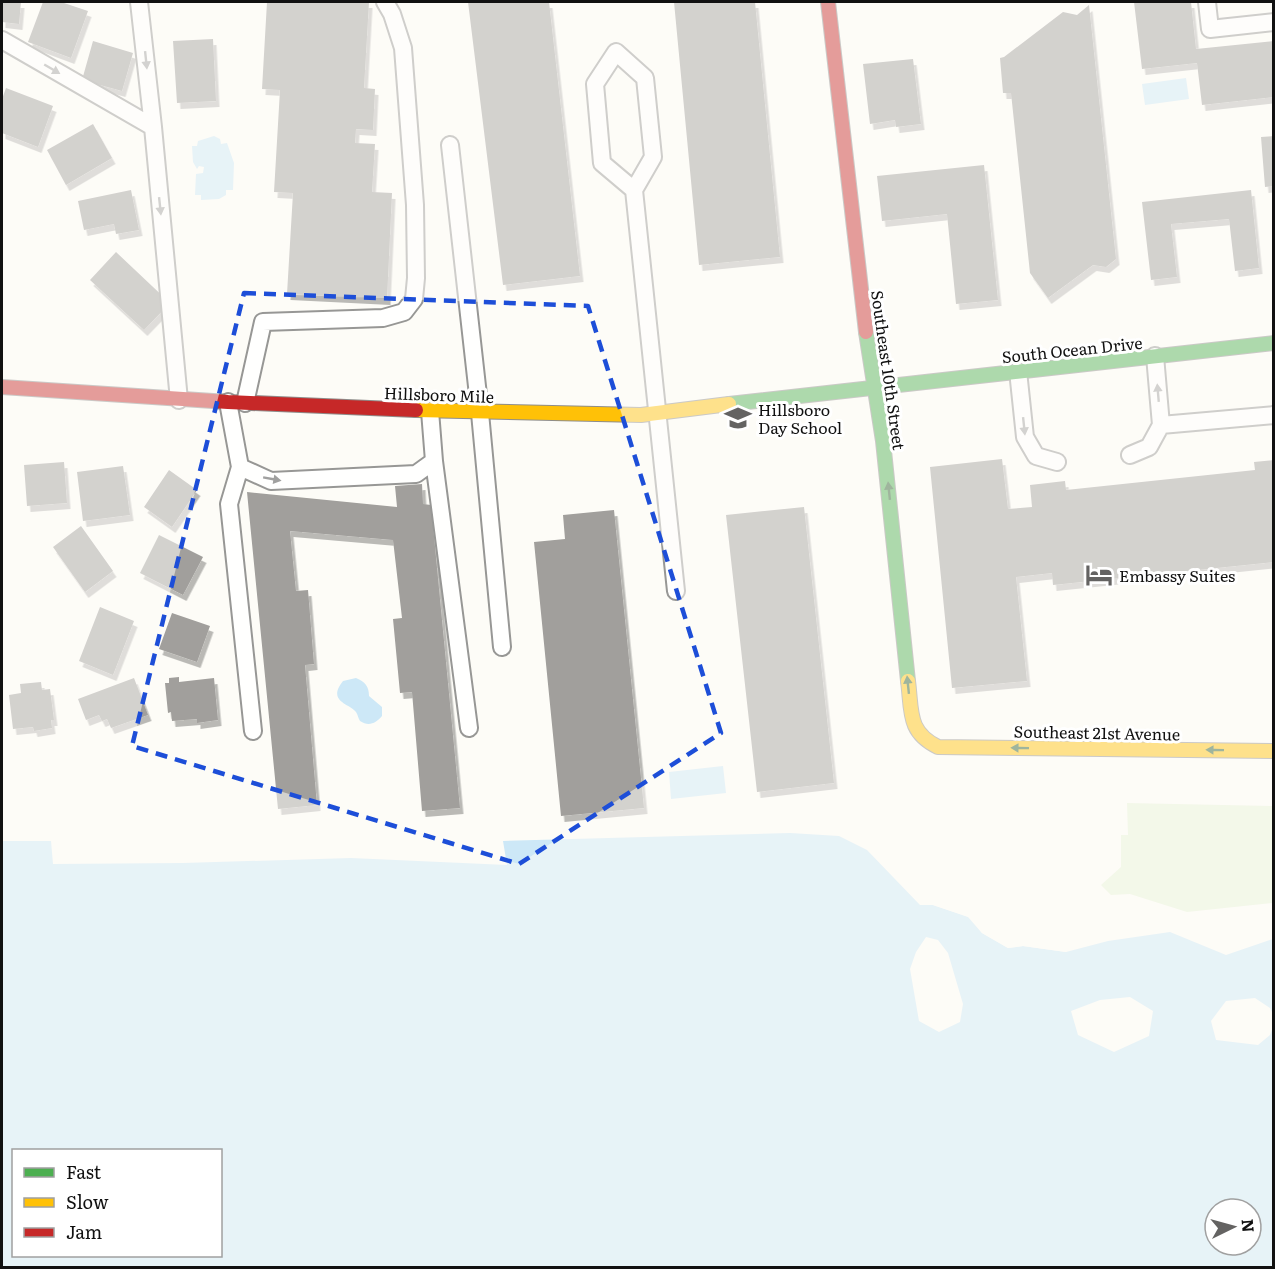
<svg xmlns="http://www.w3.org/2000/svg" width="1275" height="1269" viewBox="0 0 1275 1269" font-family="Literata,serif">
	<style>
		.green { fill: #e7f3d7 }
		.water { fill: #cde8f7; fill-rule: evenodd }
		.pier { fill: #fdfcf7 }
		.building { fill: #a19f9c; filter: url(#shadow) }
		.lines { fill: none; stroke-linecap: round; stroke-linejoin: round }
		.lane-casing { stroke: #979795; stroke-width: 20 }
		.fast-casing { stroke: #8e8d8b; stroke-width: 16 }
		.slow-casing { stroke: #8e8d8b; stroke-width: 16 }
		.jam-casing { stroke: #8e8d8b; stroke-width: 16 }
		.lane { stroke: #fffffe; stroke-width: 16 }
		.fast { stroke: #4caf50; stroke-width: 14 }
		.slow { stroke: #ffc107; stroke-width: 14 }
		.jam { stroke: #c62828; stroke-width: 14 }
		.oneway { fill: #a0a09f }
		.oneway2 { fill: #2e6030 }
		.marked { fill: none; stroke: #1d4ed8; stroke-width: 4.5; stroke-dasharray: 12 8; stroke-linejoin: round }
		.labels { text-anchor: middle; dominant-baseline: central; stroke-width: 6; stroke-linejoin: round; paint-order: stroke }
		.street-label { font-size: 16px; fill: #111; stroke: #fff }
		.poi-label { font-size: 16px; fill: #111; stroke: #fff; text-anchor: start }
	</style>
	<defs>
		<filter id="shadow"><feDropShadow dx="3.5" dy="6" stdDeviation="0" flood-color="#0004"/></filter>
	</defs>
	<rect width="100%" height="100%" fill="#fdfcf7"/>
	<path class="green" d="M1127 803 1273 806V903L1187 912 1130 894 1111 895 1101 885 1121 867V835H1128Z"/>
	<path class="water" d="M1186 78 1189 99 1145 105 1142 84Z
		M214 136 220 139 221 144 227 143 234 163 233 190H226V195L219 199 201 200V195H195L196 174 203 173 204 167 199 166 197 169 193 162 192 146H197L198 141Z
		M356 678C365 682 369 686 369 696L382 707V716C376 723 369 727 360 721 358 718 358 715 356 712 351 704 326 702 343 681Z
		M723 766 726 793 671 799 669 772Z
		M790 833 839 836 867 850 920 905H933L969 917 982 933 1008 948 1023 946 1066 952 1108 941 1170 932 1226 955 1273 939V1267L2 1268V841H503ZM14 1150H220V1256H14ZM1215 1209H1251V1245H1215Z"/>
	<path class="pier" d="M51 841H503L507 865 351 858 183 863 53 864Z
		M933 902 970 914 984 930 1009 944 1023 943 1065 949 1072 947 1066 952 1023 946 1008 948 982 933 968 917 933 905Z
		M926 937 938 940 948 953 963 1004 960 1022 939 1032 919 1021 910 969 916 952Z
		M1130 997 1153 1011 1149 1036 1114 1052 1078 1035 1071 1011 1100 1000Z
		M1255 998 1270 1008 1274 1016 1273 1027 1270 1035 1258 1045 1216 1040 1211 1021 1226 1001Z"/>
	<path class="building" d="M2 2H21L19 24 2 22Z
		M43 2H61L88 11 71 58 28 42Z
		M267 2H369L364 88 375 89 373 130 356 129 355 143 375 144 372 192 392 193 387 299 287 294 293 193 274 192 280 90 262 89Z
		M468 2H549L580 276 503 285Z
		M674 2H755L780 257 699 265Z
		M1134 2H1191L1196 49 1274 41V97L1202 105 1197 63 1142 69Z
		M1089 5 1116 259 1106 267 1093 265 1048 298 1030 273 1011 93H1003L1000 58 1004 57 1063 12 1077 15Z
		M213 39 216 101 177 103 173 41Z
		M93 41 133 53 122 91 82 80Z
		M913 59 921 124 896 127 895 120 870 124 863 64Z
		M6 88 53 106 38 147 2 133V99Z
		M93 124 112 158 66 185 47 150Z
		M1274 136V186L1265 187 1261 137Z
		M984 165 998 300 956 304 947 214 882 221 877 176Z
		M131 190 139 230 116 234 114 224 84 230 78 201Z
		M1251 190 1259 268 1235 271 1229 219 1171 224 1177 277 1151 280 1142 202Z
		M116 252 170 303 144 330 90 280Z
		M1002 459 1008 509 1032 507 1030 485 1065 481 1066 490 1255 470 1254 462 1274 460V562L1053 585 1052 573 1016 577 1027 681 952 688 930 467Z
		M64 462 67 503 27 506 24 465Z
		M123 466 130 515 83 521 77 472Z
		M169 470 197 490 172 527 144 507Z
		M422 484 423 504 431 505 460 808 422 811 412 692 400 693 393 619 402 618 393 540 290 531 296 591 308 590 314 664 305 665 317 805 278 809 247 492 397 507 395 486Z
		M804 507 834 783 757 792 726 515Z
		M614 510 644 808 561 816 534 542 565 539 563 515Z
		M81 526 113 571 85 592 53 547Z
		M159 535 203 557 183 595 140 573Z
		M100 607 134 621 113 675 79 661Z
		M172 613 210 626 197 662 159 649Z
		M179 677V682L214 678 218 720 197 723V719L172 721 171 712 168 713 165 683H169V678Z
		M134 678 148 715 111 728 107 719 102 721 99 715 86 720 78 699Z
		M41 682 42 690 50 689 54 720H51L52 728 34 731 33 727 13 729 9 695 21 693 20 684Z"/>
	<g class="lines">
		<defs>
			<path id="lane" d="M139 2 153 127
				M1207 2 1210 29 1274 22
				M2 40 153 127 179 400
				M450 145 480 413 502 647
				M634 190 602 163 595 84 616 52 645 78 653 157 634 190 676 591
				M1018 371 1025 437 1036 456 1057 462
				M228 402 240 467 271 481 416 474 434 461 430 411
				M245 403 263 322 383 318 404 312 414 299 416 278 415 205 403 48 392 14 385 2
				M1161 425 1274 415
				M1130 455 1149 447 1161 425 1155 356
				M434 461 469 728
				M240 467 229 504 253 731"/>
			<path id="fast" d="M866 332 883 441 908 681
				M729 404 1274 343"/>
			<path id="slow" d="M416 410 641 415 729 404
				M908 681C912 711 907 732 938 747L1274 751"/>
			<path id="jam" d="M828 2 866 332
				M2 387 228 402 416 410"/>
		</defs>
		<use href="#lane" class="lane-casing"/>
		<use href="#fast" class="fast-casing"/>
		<use href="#slow" class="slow-casing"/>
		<use href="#jam" class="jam-casing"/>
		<use href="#lane" class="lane"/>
		<use href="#fast" class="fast"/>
		<use href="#slow" class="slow"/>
		<use href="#jam" class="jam"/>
	</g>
	<defs><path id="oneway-solid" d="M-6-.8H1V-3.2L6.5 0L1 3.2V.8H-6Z" transform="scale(1.5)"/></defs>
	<g class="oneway">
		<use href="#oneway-solid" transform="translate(146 60) rotate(84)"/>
		<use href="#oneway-solid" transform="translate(52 69) rotate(30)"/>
		<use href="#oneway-solid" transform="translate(160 206) rotate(84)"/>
		<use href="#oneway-solid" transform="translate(1158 393) rotate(-95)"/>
		<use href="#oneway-solid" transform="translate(1024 426) rotate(84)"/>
		<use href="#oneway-solid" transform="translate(272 479) rotate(10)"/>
	</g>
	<g class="oneway2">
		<use href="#oneway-solid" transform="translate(889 491) rotate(-96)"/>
		<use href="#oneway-solid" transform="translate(908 685) rotate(-96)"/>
		<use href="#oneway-solid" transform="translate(1020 748) rotate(-179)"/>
		<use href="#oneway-solid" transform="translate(1215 750) rotate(-179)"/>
	</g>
	<path d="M0 0H1275V1269H0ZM244 293 588 306 721 733 519 864 132 746Z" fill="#fdfcf7" fill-opacity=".55" fill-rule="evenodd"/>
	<path class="marked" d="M244 293 588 306 721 733 519 864 132 746Z"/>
	<defs>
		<symbol id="school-bare" viewBox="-9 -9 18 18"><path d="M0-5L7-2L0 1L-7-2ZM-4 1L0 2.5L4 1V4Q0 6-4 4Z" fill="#646362" stroke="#fff" stroke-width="2.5" paint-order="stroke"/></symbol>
		<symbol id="hotel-bare" viewBox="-9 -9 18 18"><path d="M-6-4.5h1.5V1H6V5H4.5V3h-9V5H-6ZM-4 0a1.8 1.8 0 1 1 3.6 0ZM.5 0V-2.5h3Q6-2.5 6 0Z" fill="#646362" stroke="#fff" stroke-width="2.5" paint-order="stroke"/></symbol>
	</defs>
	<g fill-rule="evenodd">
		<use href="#school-bare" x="719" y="399" width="38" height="38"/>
		<use href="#hotel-bare" x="1080" y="556" width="38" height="38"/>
	</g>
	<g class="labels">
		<g class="street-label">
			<text transform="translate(1072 349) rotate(-6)">South Ocean Drive</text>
			<text transform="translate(889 370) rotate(82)">Southeast 10th Street</text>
			<text transform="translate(439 394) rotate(2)">Hillsboro Mile</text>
			<text transform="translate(1097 732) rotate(1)">Southeast 21st Avenue</text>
		</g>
		<g class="poi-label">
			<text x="758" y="409">Hillsboro<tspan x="758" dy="18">Day School</tspan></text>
			<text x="1119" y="575">Embassy Suites</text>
		</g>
	</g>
	<rect width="1275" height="1269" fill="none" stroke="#111111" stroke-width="6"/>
	<rect x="12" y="1149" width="210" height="108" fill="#ffffff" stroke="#a0a0a0" stroke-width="1.5"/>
	<rect x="24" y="1168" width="30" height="9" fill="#4caf50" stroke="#a0a0a0" stroke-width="1.5"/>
	<text x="66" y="1179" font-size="18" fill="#111111">Fast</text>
	<rect x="24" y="1198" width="30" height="9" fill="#ffc107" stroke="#a0a0a0" stroke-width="1.5"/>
	<text x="66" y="1209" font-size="18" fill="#111111">Slow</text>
	<rect x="24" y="1228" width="30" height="9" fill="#c62828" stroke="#a0a0a0" stroke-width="1.5"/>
	<text x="66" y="1239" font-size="18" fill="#111111">Jam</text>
	<g transform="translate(1233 1227) rotate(85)"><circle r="28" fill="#ffffff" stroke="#a0a0a0" stroke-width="1.5"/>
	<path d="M0-4.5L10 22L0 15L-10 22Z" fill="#646362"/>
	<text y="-9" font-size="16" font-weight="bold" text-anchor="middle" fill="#111111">N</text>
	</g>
</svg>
